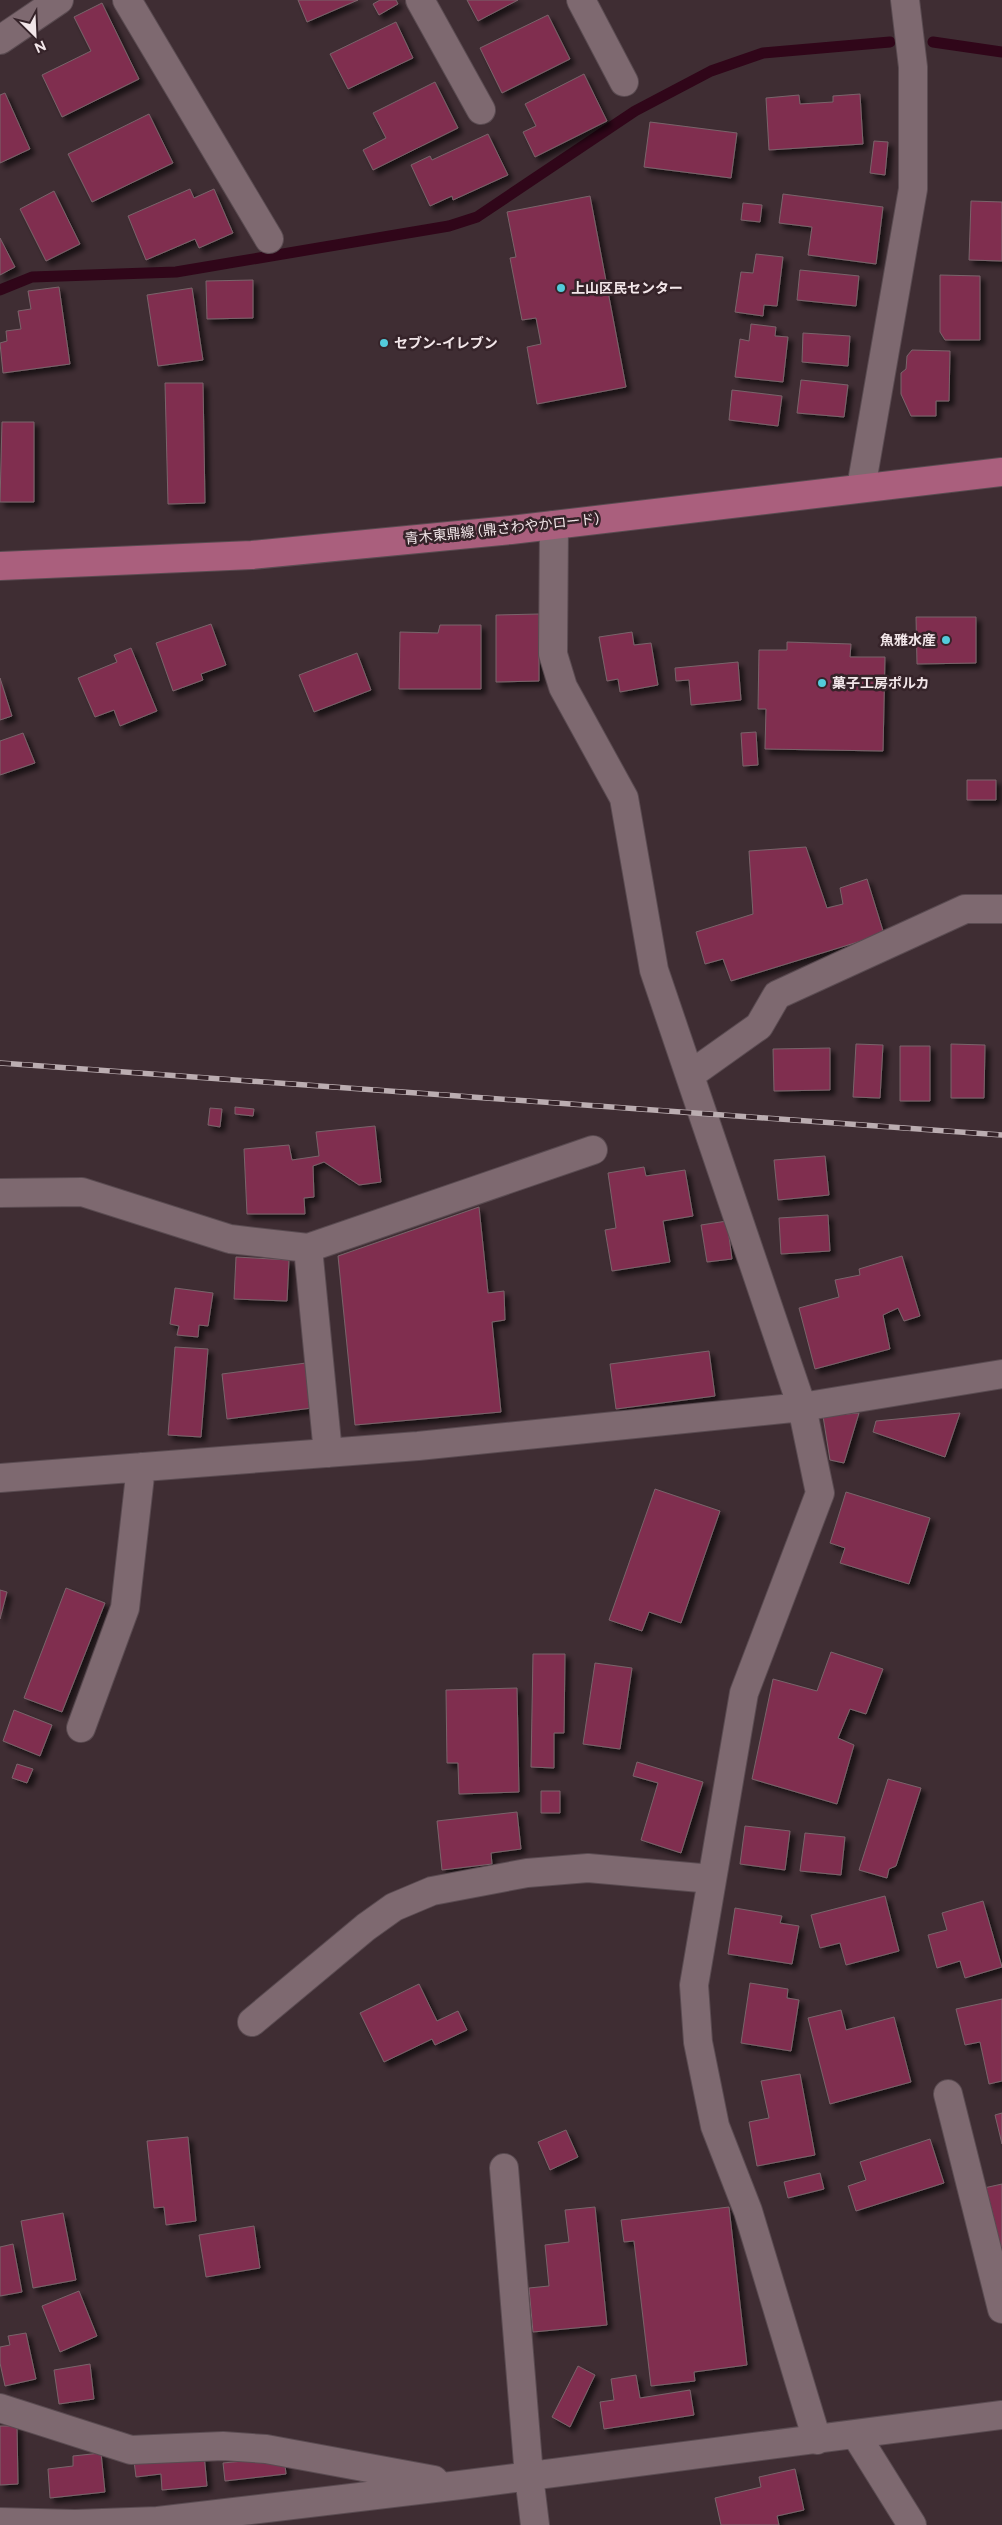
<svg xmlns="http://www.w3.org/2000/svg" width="1002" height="2525" viewBox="0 0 1002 2525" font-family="Figtree,'Noto Sans JP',sans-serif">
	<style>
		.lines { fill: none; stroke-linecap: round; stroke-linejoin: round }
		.stream { stroke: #300619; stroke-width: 11 }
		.building { fill: #802e50; stroke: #79646a; filter: url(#shadow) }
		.minor-casing { stroke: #5a4b51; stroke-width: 30 }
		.major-casing { stroke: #5a4b51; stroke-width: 30 }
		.minor { stroke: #7e6970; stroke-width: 28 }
		.major { stroke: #aa5f7d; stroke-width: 28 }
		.rail-casing { stroke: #bbadb1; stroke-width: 5.5 }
		.rail { stroke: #352329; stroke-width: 4; stroke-dasharray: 11; stroke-linecap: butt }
		.poi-dot { fill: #53cbdb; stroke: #352329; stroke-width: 2 }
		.labels { text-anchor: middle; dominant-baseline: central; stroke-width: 5; stroke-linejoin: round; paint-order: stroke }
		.poi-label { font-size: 14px; font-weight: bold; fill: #f2e6e9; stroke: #352329; text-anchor: start }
		.street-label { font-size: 14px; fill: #f2e6e9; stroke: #352329 }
	</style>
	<defs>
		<filter id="shadow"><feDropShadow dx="4.5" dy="4.5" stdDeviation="2.5" flood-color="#0009"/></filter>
	</defs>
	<rect width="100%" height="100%" fill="#3f2d33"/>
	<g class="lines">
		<path class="stream" d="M933 42 1002 52
			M0 290 32 277 176 272 449 226 477 217 635 111 711 71 763 53 890 42"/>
	</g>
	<path class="building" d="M298 0H358L307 22Z
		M380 0H396L398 4 379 15 373 4Z
		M467 0H518L478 21Z
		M102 3 139 79 62 117 42 75 91 51 74 17Z
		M548 15 570 59 502 93 480 48Z
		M396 22 413 58 348 89 330 54Z
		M584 74 607 121 535 157 523 132 536 126 525 104Z
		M435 82 458 128 373 170 363 150 386 138 373 113Z
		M5 93 30 149 0 163V95Z
		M860 94 863 144 769 150 766 98 799 95 800 104 833 102V96Z
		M149 114 173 163 92 202 68 154Z
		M650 122 737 133 731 178 644 167Z
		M488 134 508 175 453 200 452 196 430 206 411 165 430 156 432 160Z
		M874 141 888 142 885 175 870 173Z
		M190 189 194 198 214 189 233 233 199 248 195 239 146 260 128 216Z
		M54 191 80 244 46 261 20 209Z
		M783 194 883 207 876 264 808 255 812 227 779 223Z
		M590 196 626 387 537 404 527 347 541 344 536 318 522 320 510 258 516 257 507 212Z
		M971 201 1002 202V261L969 260Z
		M743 203 762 205 760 222 741 220Z
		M0 238 15 267 0 275Z
		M756 254 783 257 777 306 764 305 763 316 735 312 741 272 753 273Z
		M800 270 859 276 856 306 797 300Z
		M940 275 980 276V340H945L940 332Z
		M253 280V318L207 319 206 281Z
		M59 287 70 364 3 373 0 343 7 341 6 331 21 329 18 311 31 309 28 291Z
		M192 288 203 360 158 366 147 295Z
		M751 324 776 327 775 336 788 337 783 382 735 377 740 339 749 341Z
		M803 333 850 336 848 366 802 362Z
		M912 350 950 351 949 401H936V416H911L901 394V373L906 369 907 356Z
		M801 380 848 385 844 417 797 413Z
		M165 383H203L205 503 168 504Z
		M732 390 782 396 778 426 729 420Z
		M2 422H34V502H0Z
		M539 614V681L496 682V615Z
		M916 617H976V663L917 664Z
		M211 624 226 665 201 674 203 680 173 691 156 643Z
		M440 625H481V689H399L400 632 438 633Z
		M632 632 634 645 651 643 658 685 620 692 618 679 607 681 599 637Z
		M787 642 851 644 850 657H885L883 751 765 749 766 709H758L759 650H787Z
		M131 648 157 711 120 726 114 710 95 717 78 678 117 662 114 655Z
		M357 653 371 690 314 712 299 675Z
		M738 662 741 700 691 705 689 680 676 681 675 668Z
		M0 678 12 716 0 720Z
		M756 732 758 765 743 766 741 733Z
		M23 733 35 763 0 775V741Z
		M967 780H996V800H967Z
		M806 847 827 908 843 904 840 888 867 879 884 934 731 981 723 959 705 964 696 932 753 914 749 851Z
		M856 1044 883 1045 880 1098 853 1097Z
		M951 1044 985 1045 984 1098H951Z
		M900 1046H930V1101H900Z
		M830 1048V1090L774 1091 773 1049Z
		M235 1107 254 1109 253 1116 235 1114Z
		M210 1108 222 1109 220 1127 208 1125Z
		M375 1126 381 1182 359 1185 324 1162 313 1166 314 1197 304 1198 305 1214H247L244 1149 289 1145 292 1160 319 1156 316 1132Z
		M825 1156 829 1195 778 1200 774 1160Z
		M644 1167 646 1176 685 1170 693 1216 663 1221 670 1262 612 1271 605 1230 616 1228 608 1173Z
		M479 1207 488 1293 504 1291 505 1320 492 1322 501 1412 355 1425 338 1256Z
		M828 1215 830 1251 781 1254 779 1218Z
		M727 1221 732 1259 707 1262 701 1225Z
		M902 1256 920 1316 904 1321 898 1308 883 1315 890 1349 815 1369 799 1308 839 1297 835 1280 860 1275 859 1269Z
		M236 1257 289 1260 287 1301 234 1299Z
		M175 1288 213 1293 208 1326 199 1325 198 1337 177 1335 179 1326 170 1324Z
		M175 1347 208 1349 201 1437 168 1435Z
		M709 1351 715 1396 616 1409 610 1364Z
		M306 1363 312 1408 227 1419 222 1374Z
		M859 1413 844 1463 830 1460 823 1416Z
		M960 1413 945 1457 873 1432 876 1421Z
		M655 1489 720 1511 681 1623 649 1612 642 1631 609 1620Z
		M846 1492 930 1518 909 1584 840 1563 845 1548 830 1543Z
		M66 1588 105 1603 62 1712 24 1698Z
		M0 1590 7 1592 0 1619Z
		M831 1652 883 1669 866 1714 850 1709 838 1738 854 1745 837 1804 752 1779 773 1679 817 1691Z
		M533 1654H565L564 1733H554V1768L531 1767Z
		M595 1663 632 1668 620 1749 583 1744Z
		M517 1688 519 1792 459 1794 458 1763H447L446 1690Z
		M14 1710 52 1725 40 1756 3 1741Z
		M637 1762 703 1782 681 1853 641 1840 658 1783 633 1776Z
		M17 1764 33 1769 27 1783 12 1778Z
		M888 1779 921 1788 896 1866 889 1869 887 1878 859 1870Z
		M541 1791H560V1813H541Z
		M517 1812 521 1849 491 1853 492 1864 442 1870 437 1821Z
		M745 1826 790 1831 785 1870 740 1864Z
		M805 1833 845 1837 841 1875 800 1871Z
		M885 1896 899 1951 846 1965 840 1943 820 1948 811 1915Z
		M983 1901 1002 1967 965 1978 960 1961 937 1968 928 1935 947 1930 942 1913Z
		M735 1908 782 1916 780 1923 799 1926 792 1964 728 1954Z
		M750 1983 788 1989 787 1998 799 2000 791 2051 741 2043Z
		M419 1984 437 2021 458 2011 467 2030 435 2045 432 2039 384 2062 360 2013Z
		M1002 1999V2081L989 2084 980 2042 965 2045 956 2009Z
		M841 2010 846 2030 894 2017 911 2082 830 2104 808 2018Z
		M800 2074 815 2155 757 2166 749 2122 769 2118 761 2081Z
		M1002 2113V2144L995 2115Z
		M566 2130 578 2157 550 2170 538 2142Z
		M188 2137 196 2221 166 2225 164 2207 154 2208 147 2141Z
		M930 2139 944 2183 856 2211 848 2186 866 2180 860 2162Z
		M820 2173 824 2189 788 2198 784 2182Z
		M1002 2184V2250H998L984 2188Z
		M595 2207 607 2325 533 2332 529 2288 549 2286 545 2245 569 2242 565 2210Z
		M729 2207 747 2365 694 2372 695 2381 651 2386 634 2241 624 2242 621 2220Z
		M63 2213 76 2280 33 2288 21 2221Z
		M254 2226 260 2268 206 2277 199 2235Z
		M13 2244 22 2292 0 2296V2247Z
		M79 2291 97 2336 60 2352 42 2306Z
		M26 2333 36 2379 5 2386 0 2363V2347L10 2345 8 2336Z
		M90 2364 94 2399 59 2404 54 2370Z
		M578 2366 595 2375 570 2427 552 2417Z
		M636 2375 640 2398 690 2390 694 2415 604 2429 600 2402 614 2400 611 2379Z
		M0 2426H17L18 2484 0 2485Z
		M101 2453 105 2492 50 2498 48 2469 73 2466V2456Z
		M204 2454 207 2486 162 2490 161 2474 136 2477 134 2461Z
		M284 2457 286 2474 225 2481 223 2463Z
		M795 2469 804 2510 777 2516 779 2525H721L715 2498 761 2487 759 2477Z"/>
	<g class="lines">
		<defs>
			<path id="minor" d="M127 0 269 239
				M420 0 481 110
				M581 0 624 82
				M0 40 59 0
				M861 488 913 189V67L905 0
				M554 525 553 654 563 687 624 798 654 970 802 1407 820 1493 744 1693 694 1985 698 2042 715 2126 748 2211 817 2440
				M690 1075 759 1026 777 995 965 909H1002
				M0 1193 82 1192 230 1239 308 1248 593 1150
				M308 1248 328 1453
				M0 1478 418 1446 802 1407 1002 1374
				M81 1728 125 1608 141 1467
				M252 2022 366 1927 394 1907 432 1891 527 1873 588 1868 712 1879
				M948 2094 1002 2309
				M504 2168 529 2476 535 2525
				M0 2408 131 2450 223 2446 266 2449 434 2480
				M856 2435 912 2525
				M0 2522 75 2524 158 2521
				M152 2525 158 2521 460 2485 1002 2415"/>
			<path id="major" d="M0 566 252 555 511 530 1002 472"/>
		</defs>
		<use href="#minor" class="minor-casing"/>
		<use href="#major" class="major-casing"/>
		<use href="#minor" class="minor"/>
		<use href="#major" class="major"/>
		<defs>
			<path id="rail" d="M0 1063 1002 1135"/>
		</defs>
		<use href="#rail" class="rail-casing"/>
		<use href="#rail" class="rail"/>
	</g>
	<g class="poi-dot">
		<circle cx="561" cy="288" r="5"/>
		<circle cx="384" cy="343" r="5"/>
		<circle cx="946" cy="640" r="5"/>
		<circle cx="822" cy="683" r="5"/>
	</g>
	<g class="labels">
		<g class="poi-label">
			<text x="571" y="288">上山区民センター</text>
			<text x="394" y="343">セブン-イレブン</text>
			<text x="936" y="640" text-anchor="end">魚雅水産</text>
			<text x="832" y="683">菓子工房ポルカ</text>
		</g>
		<g class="street-label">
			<text transform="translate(502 529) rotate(-6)">青木東鼎線 (鼎さわやかロード)</text>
		</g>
	</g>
	<g transform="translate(35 35) rotate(156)" stroke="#352329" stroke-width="4" paint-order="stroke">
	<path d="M0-4L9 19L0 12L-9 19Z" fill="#f2e6e9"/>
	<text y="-8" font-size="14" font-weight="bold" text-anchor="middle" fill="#f2e6e9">N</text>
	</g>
</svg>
